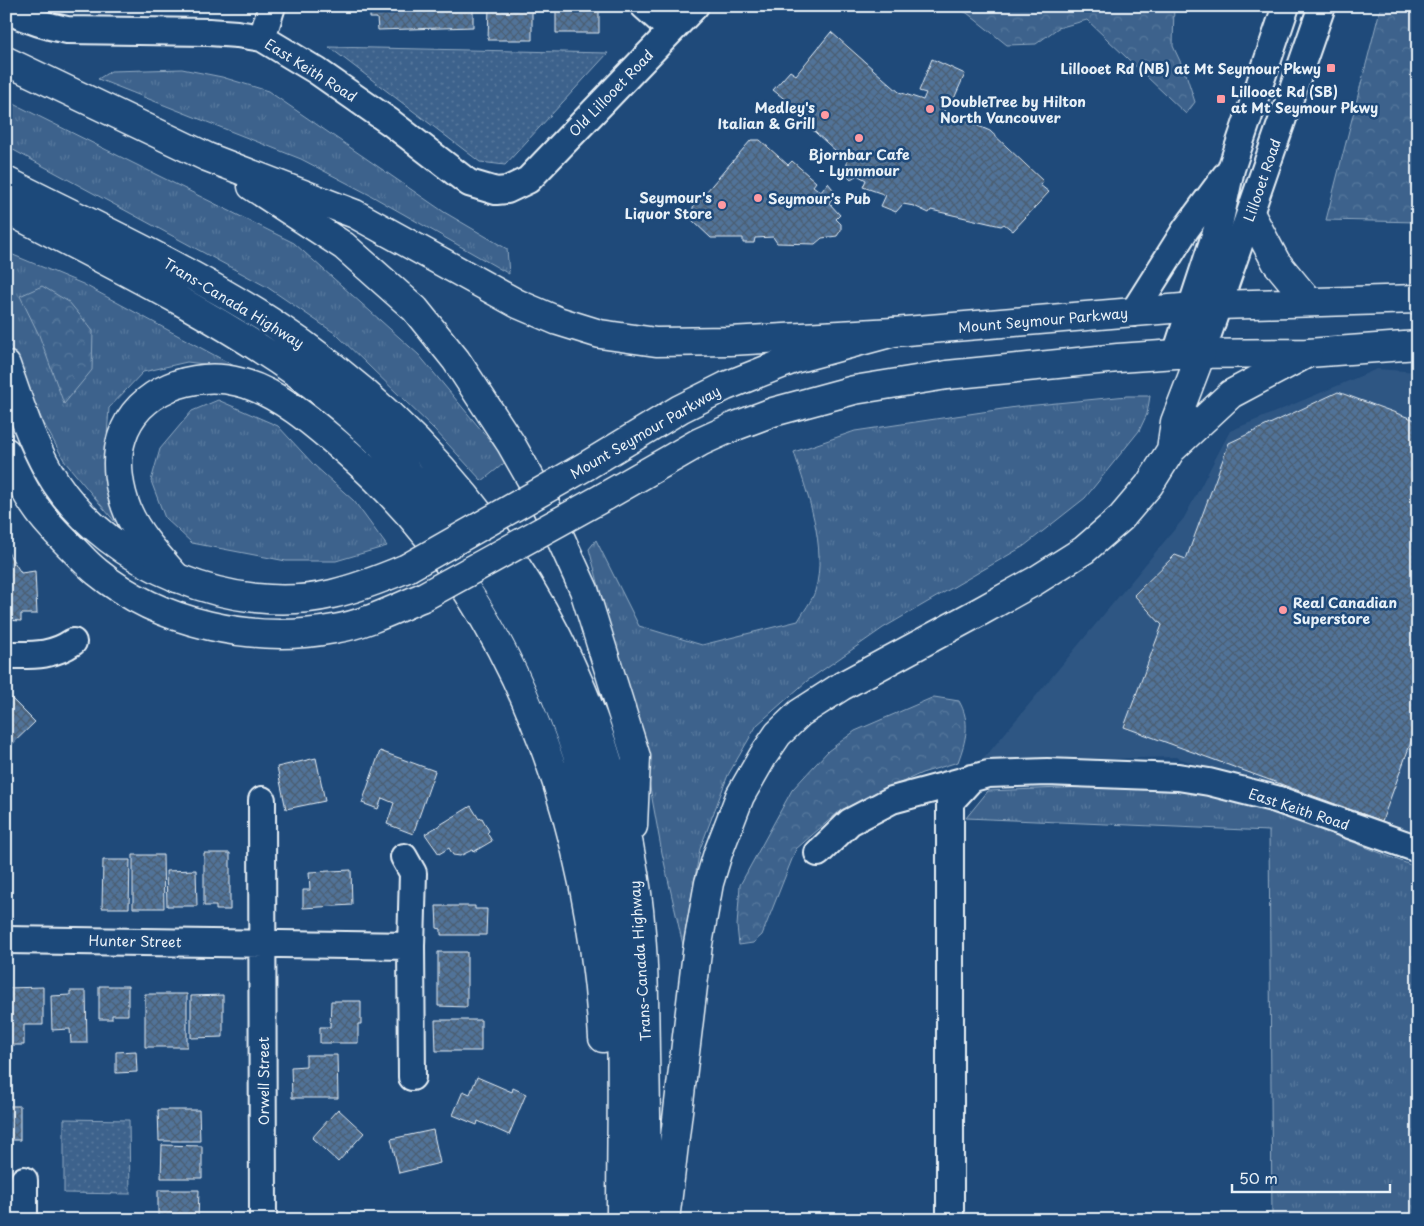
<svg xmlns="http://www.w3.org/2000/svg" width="1424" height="1226" viewBox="0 0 1424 1226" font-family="'Playpen Sans',sans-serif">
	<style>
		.built { fill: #2e5683 }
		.grass { fill: url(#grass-tufts); stroke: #92aac2 }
		.forest { fill: url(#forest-crowns); stroke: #92aac2 }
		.park { fill: url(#park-dots); stroke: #92aac2 }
		.building { fill: url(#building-cross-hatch); stroke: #e8f1f8 }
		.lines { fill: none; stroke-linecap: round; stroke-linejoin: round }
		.minor-casing { stroke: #e8f1f8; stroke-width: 30 }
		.major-casing { stroke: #e8f1f8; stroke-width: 31 }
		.highway-casing { stroke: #e8f1f8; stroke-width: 31 }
		.minor { stroke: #1f4a7a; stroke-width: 26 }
		.major { stroke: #1f4a7a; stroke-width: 28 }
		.highway { stroke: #1f4a7a; stroke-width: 28 }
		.major-bridge-casing { stroke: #e8f1f8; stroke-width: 31; stroke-linecap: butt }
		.major-bridge { stroke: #1f4a7a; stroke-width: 28 }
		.poi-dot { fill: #ff9aa2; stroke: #1f4a7a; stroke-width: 2 }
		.labels { text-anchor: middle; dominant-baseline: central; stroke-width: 5; stroke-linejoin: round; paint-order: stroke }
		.poi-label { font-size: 14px; font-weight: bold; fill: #e8f1f8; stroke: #1f4a7a; text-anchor: start }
		.street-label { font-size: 14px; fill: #e8f1f8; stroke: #1f4a7a }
	</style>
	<defs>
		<pattern id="grass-tufts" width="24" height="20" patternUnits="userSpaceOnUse" patternTransform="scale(1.25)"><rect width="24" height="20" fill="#3c628c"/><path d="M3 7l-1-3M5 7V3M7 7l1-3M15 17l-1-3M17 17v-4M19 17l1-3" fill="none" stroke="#58799d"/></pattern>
		<pattern id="forest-crowns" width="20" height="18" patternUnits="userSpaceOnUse" patternTransform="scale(1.25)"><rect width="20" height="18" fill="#3c628c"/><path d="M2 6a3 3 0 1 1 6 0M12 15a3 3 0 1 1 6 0" fill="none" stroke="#58799d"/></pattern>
		<pattern id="park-dots" width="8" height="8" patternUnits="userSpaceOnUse" patternTransform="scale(1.25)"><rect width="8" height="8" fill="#3c628c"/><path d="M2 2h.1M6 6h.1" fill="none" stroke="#58799d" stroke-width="1.8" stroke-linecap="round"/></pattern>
		<pattern id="building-cross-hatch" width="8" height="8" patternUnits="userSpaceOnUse" patternTransform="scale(1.25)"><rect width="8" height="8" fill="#517399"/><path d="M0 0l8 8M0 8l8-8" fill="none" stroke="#4c5e72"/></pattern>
	</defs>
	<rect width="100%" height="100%" fill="#1f4a7a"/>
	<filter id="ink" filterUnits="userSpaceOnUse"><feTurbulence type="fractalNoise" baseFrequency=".02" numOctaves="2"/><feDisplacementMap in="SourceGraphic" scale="10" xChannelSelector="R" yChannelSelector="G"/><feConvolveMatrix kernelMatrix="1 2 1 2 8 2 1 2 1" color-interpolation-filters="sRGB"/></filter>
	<g filter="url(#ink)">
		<path class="built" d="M1377 369 1418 372V840L1175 757 981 762 1184 518 1230 431Z"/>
		<path class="grass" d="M182 69 222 77 268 91 444 212 507 249 509 274 370 195 301 159 98 79 111 71Z
			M6 100 294 243 419 355 507 461 482 481 434 429 336 334 267 287 6 146Z
			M6 252 83 284 238 368 187 362 143 372 109 408 106 450 117 505 115 522 65 462 41 418 6 336Z
			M1127 396H1150L1147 414 1139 431 1085 498 1024 546 883 628 807 681 757 725 728 775 700 849 683 945 662 853 643 749 589 549 596 540 639 626 702 645 798 621C803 612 812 601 815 591 828 548 807 493 794 452L855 431 1016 407Z
			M218 400 278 426 314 465 354 501 387 546 336 561H286L192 543 165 518 151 481 160 449 192 411Z
			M1209 782 1283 814 1418 868V1220H1272L1269 831 966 818 988 791Z"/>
		<path class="forest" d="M950 6H1174L1173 46 1186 74 1195 102 1186 114 1087 20 1058 28 1036 44 1007 45 967 13Z
			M1381 6H1418V222L1326 220Z
			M42 286 69 302 93 331 92 370 64 404 39 335 20 296Z
			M934 697 959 701C971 722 966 740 958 762L922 773 841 810 796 849 762 935 753 943 739 945 737 926 740 885 792 790 828 751 855 731Z"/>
		<path class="park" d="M329 47 608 53 505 165 480 162Z
			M64 1119 129 1120 130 1194 64 1193Z"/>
		<path class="building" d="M370 6H473V27L378 30 377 18H370Z
			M489 6H532V40H488Z
			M556 6H599V33H556Z
			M831 32 899 92 923 100 926 93 919 91 932 59 965 74 952 103 944 100 940 109 990 131 1043 181 1040 185 1049 192 1013 231 1004 224 1001 226 931 210 929 213 914 206 903 204 896 212 881 206 886 195 863 187 866 180 857 175 851 179 844 172 847 167V161L786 106 787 101 773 90 790 71 796 75Z
			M751 140H760L788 165 792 161 816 182 813 186 821 192 828 183 836 193 829 203 840 215 836 219 841 224V230L837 236 822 238 815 244 777 243 773 237 755 238 754 243H743V238H711L693 221V207Z
			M1338 392 1418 421V723L1382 821 1124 727 1162 625 1134 595 1175 555 1186 559 1229 443Z
			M6 549 21 573 35 571 37 614H21V621L6 620Z
			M6 693 35 722 6 750Z
			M380 751 435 771 413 834 387 824 394 803 382 798 378 809 362 803Z
			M316 758 325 801 286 809 277 767Z
			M6 762H11L10 837H6Z
			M471 806 479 819 482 818 489 831 487 833 492 841 475 851 472 850 460 856 453 855 449 848 439 854 425 834Z
			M204 853H230V910H216V906H204Z
			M133 855H163L164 908H133Z
			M103 860H130L129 908H102Z
			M196 870 197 906H167L166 871Z
			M351 870 352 905 303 908V890H310L309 872Z
			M436 906H475V909H487L486 935H441V929L437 928Z
			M438 952H467V1007L438 1006Z
			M99 986H128V1015H112V1019H99Z
			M43 987V1025H24V1045H6V988Z
			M70 991H86L87 1043H71L70 1029 52 1030 51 996 70 995Z
			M145 994H187V1047H145Z
			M223 995V1037L191 1038V996Z
			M331 1001H361V1024H358V1043H320V1027H330Z
			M435 1020H481V1051H436Z
			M136 1051 137 1072 116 1073V1052Z
			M306 1055H337L338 1098H292L291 1067 306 1066Z
			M477 1077 512 1092 513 1088 526 1094 509 1135 478 1121 477 1125 453 1115 463 1091 470 1094Z
			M6 1106H20V1140H6Z
			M338 1109 364 1133 338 1162 312 1138Z
			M158 1110H199L200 1141H159Z
			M433 1130 440 1163 399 1173 391 1139Z
			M162 1145 202 1146V1178H161Z
			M158 1190H199L198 1220H158Z"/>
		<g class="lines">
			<defs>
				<path id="minor" d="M644 6 671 30
					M6 10C26 19 45 26 67 30L209 32 237 34 262 38 317 71 390 122 469 183 496 191 507 190 528 180 695 6
					M262 38 272 6
					M1133 313 1186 229 1226 175
					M1176 354 1220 220 1231 169 1286 6
					M1201 354 1322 6
					M6 655C32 655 51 657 73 642
					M262 800 263 1220
					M818 853 850 822 892 800 988 774 1047 772 1178 777 1209 782 1276 799 1418 849
					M404 857 413 873 411 946 412 1077
					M6 940 411 946
					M24 1220V1180
					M950 1220V802L972 778"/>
				<path id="major" d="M1251 215 1276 262 1309 302
					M6 365C20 405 33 448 56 483 111 566 235 617 332 594 358 588 383 578 407 568
					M6 452C15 472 24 491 37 509 47 524 62 538 75 551 82 558 89 566 97 572 160 624 254 644 334 629 365 624 395 609 423 597
					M586 466 680 409 726 386 794 359 894 332 1218 305 1418 299
					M604 497 700 442 733 427 773 412 854 390 947 375 1118 358 1176 354 1308 353 1418 345"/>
				<path id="highway" d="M6 61 207 157 355 214 518 304 558 321 600 334 656 342 730 341 894 332
					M6 181C95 226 187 268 271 322 467 451 596 641 634 873 644 933 644 993 645 1053 646 1109 647 1164 647 1220
					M252 186 344 246 415 309 456 360 511 444 545 504 584 590 636 757 633 826
					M6 209C105 261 207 310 298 374 338 403 375 437 408 473 441 508 471 544 497 584 564 689 603 813 615 936 625 1030 621 1125 621 1220
					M1171 450 1175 422 1201 354
					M177 578C160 558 139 537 128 512 119 490 114 461 122 437 137 390 194 370 239 382 279 392 317 426 348 453 516 600 590 820 603 1038
					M665 1220 698 944 709 883 718 853 740 796 763 756 778 734 800 713 842 686 981 611 1035 581 1084 550 1121 518 1149 485 1171 450 1231 394 1308 353"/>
			</defs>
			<use href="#minor" class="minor-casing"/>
			<use href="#major" class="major-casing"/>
			<use href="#highway" class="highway-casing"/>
			<use href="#minor" class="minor"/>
			<use href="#major" class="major"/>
			<use href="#highway" class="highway"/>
			<defs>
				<path id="major-bridge" d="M407 568 586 466
					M423 597 604 497"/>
			</defs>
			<use href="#major-bridge" class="major-bridge-casing"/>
			<use href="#major-bridge" class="major-bridge"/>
		</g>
	</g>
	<g class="poi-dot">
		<rect x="1326" y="63" width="10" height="10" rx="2.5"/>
		<rect x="1216" y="94" width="10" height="10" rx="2.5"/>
		<circle cx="930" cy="109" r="5"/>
		<circle cx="825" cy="115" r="5"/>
		<circle cx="859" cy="138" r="5"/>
		<circle cx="758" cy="198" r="5"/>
		<circle cx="722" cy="205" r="5"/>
		<circle cx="1283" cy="610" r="5"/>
	</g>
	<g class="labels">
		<g class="poi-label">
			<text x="1321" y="68" text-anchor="end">Lillooet Rd (NB) at Mt Seymour Pkwy</text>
			<text x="1231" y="91">Lillooet Rd (SB)<tspan x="1231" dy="16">at Mt Seymour Pkwy</tspan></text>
			<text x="940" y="101">DoubleTree by Hilton<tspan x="940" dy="16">North Vancouver</tspan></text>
			<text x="815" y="107" text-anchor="end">Medley's<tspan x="815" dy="16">Italian &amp; Grill</tspan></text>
			<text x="859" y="154" text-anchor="middle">Bjornbar Cafe<tspan x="859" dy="16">- Lynnmour</tspan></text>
			<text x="712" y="197" text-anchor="end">Seymour's<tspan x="712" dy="16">Liquor Store</tspan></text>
			<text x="768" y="198">Seymour's Pub</text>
			<text x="1293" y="602">Real Canadian<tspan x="1293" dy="16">Superstore</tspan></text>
		</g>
		<g class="street-label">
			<text transform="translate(311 70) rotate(32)">East Keith Road</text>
			<text transform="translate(611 93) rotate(-46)">Old Lillooet Road</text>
			<text transform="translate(1262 180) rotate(-71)">Lillooet Road</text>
			<text transform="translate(234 303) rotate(31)">Trans-Canada Highway</text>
			<text transform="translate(1043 320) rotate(-5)">Mount Seymour Parkway</text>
			<text transform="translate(645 432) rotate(-30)">Mount Seymour Parkway</text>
			<text transform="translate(1299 809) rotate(18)">East Keith Road</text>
			<text transform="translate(135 941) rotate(1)">Hunter Street</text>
			<text transform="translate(640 961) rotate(-94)">Trans-Canada Highway</text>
			<text transform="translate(263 1081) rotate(-90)">Orwell Street</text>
		</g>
	</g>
	<rect width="1424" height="1226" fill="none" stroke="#1f4a7a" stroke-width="25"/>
	<rect x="12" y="12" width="1399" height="1201" fill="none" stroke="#e8f1f8" stroke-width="2" filter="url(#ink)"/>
	<path d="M1232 1184v8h158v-8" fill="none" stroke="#e8f1f8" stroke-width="2.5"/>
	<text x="1239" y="1184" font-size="15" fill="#e8f1f8" stroke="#1f4a7a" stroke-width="4" paint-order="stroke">50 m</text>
</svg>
